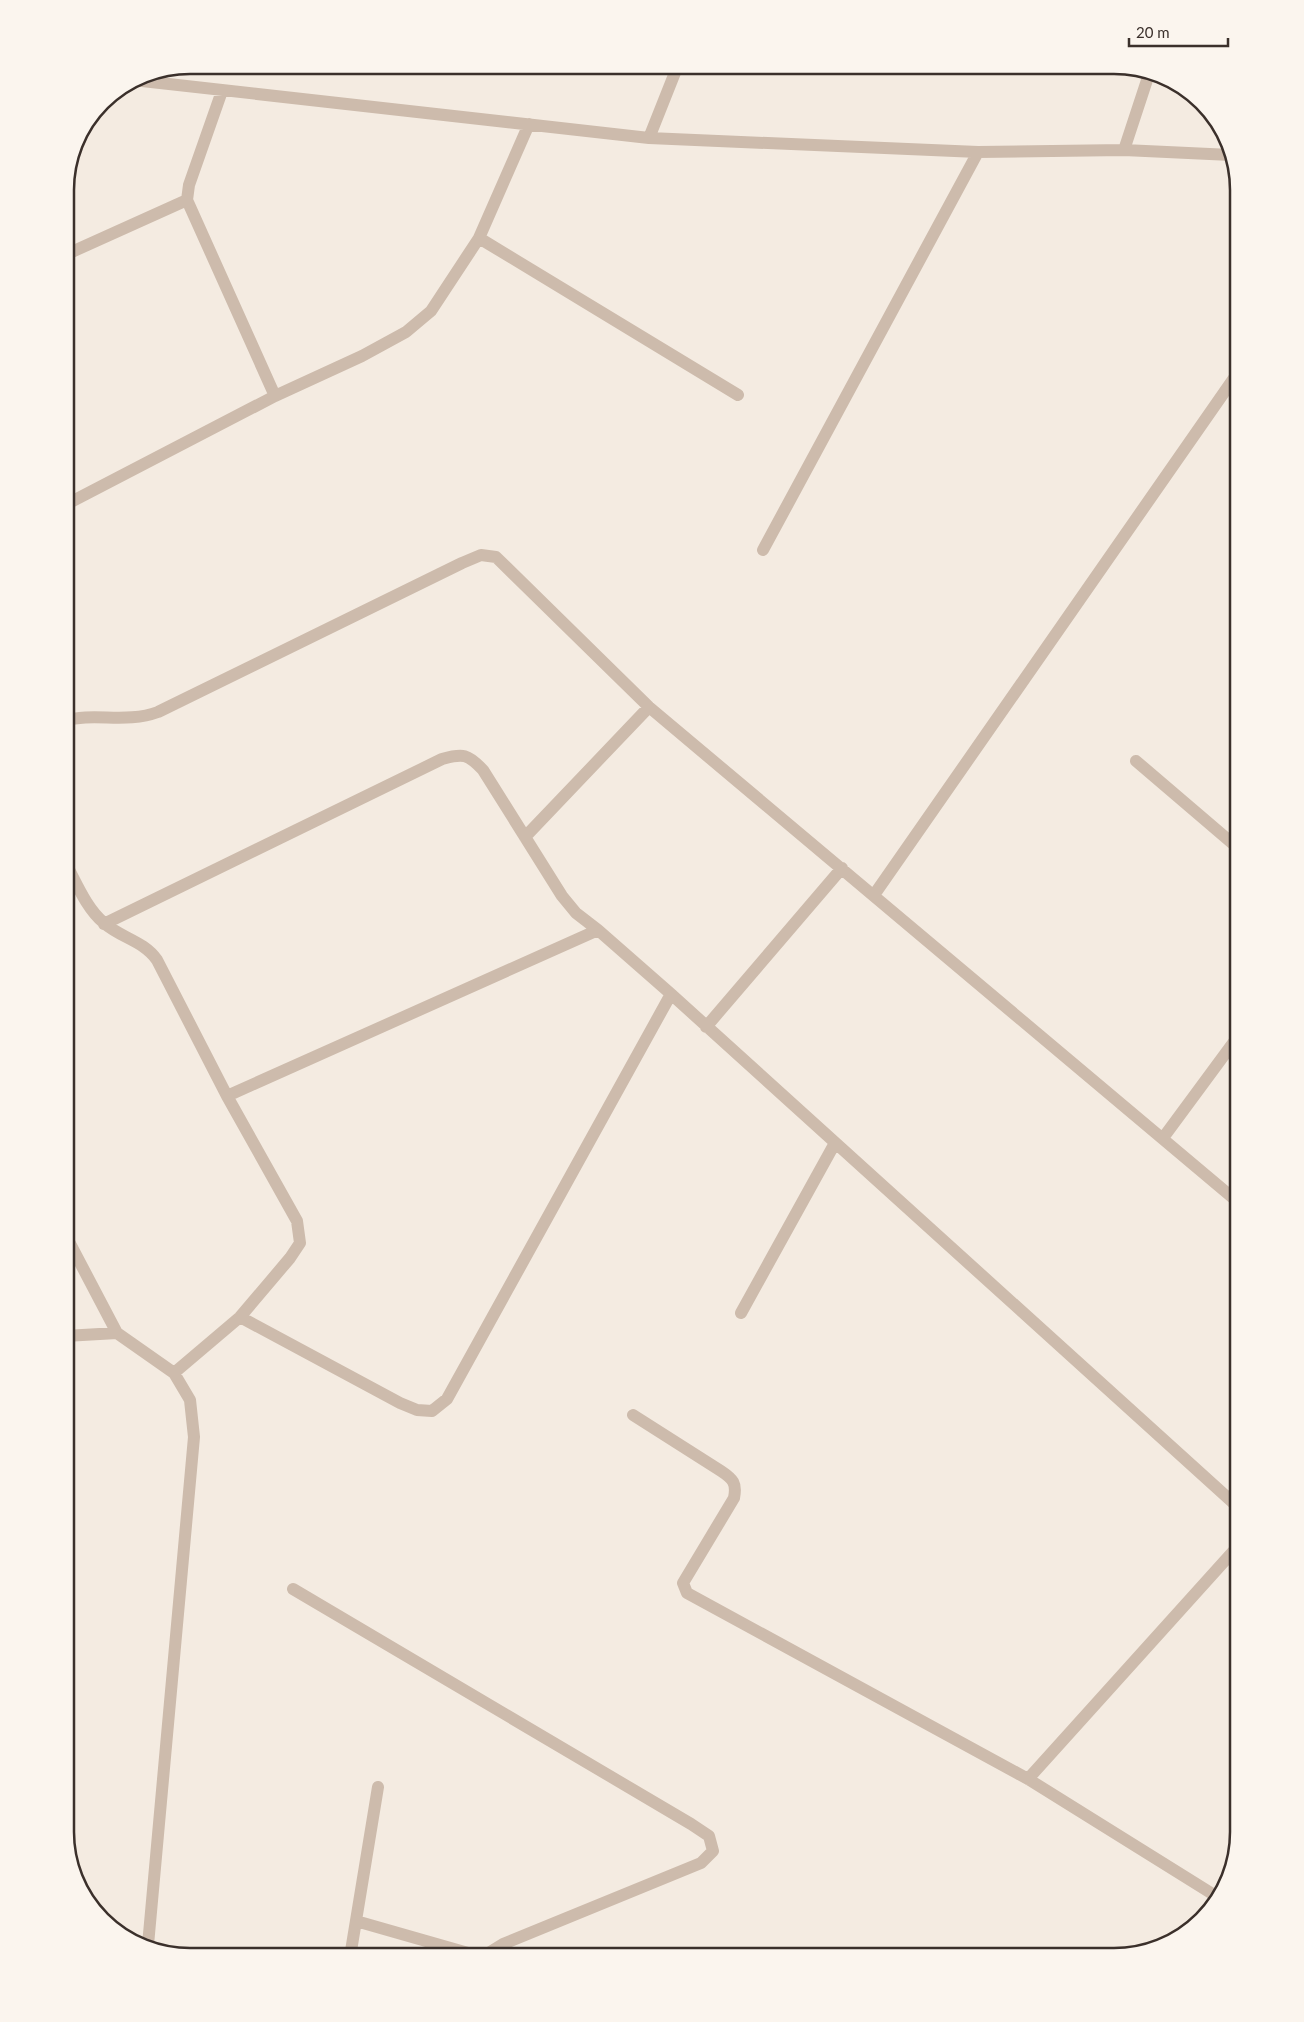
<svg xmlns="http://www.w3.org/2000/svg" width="1304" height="2022" viewBox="0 0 1304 2022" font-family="Lato,sans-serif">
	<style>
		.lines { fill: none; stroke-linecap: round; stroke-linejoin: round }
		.street { stroke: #cdbbac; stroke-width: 12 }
		.rim { fill: none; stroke: #3b302b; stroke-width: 2.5 }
	</style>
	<rect width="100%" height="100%" fill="#f4ebe1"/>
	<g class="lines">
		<path class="street" d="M133 80 649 138 978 152 1124 150 1231 155
			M222 91 189 185 187 200 275 396
			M649 138 678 65
			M1124 150 1149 74
			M479 238 738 395
			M65 255 187 200
			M65 505 275 396 362 356 406 332 431 311 479 238 529 124
			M763 550 978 152
			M65 721C93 712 126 724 158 712L462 563 481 555 496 557 649 707 1239 1203
			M1136 761 1239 849
			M525 837 649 707
			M65 862C76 882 86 908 104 923 121 938 144 941 157 960L227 1096 297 1221 300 1243 290 1258 240 1317 174 1373
			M874 895 1239 371
			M104 924 442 759C463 753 468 754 483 770L562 896 576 913 598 930 671 994 1239 1508
			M706 1027 842 868
			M227 1096 598 930
			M1163 1138 1239 1035
			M65 1234 117 1333 174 1373 190 1400 194 1437 148 1945
			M741 1313 835 1143
			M240 1317 400 1403 417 1410 432 1411 447 1399 671 994
			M65 1336 117 1333
			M633 1415 721 1471C733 1479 737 1483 734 1498L683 1583 687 1593 1028 1779 1219 1898
			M293 1589 691 1824 709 1836 713 1851 701 1863 503 1944 482 1957
			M1028 1779 1239 1545
			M356 1921 482 1957
			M350 1957 378 1787"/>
	</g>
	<path d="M0 0H1304V2022H0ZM190 74H1114A116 116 0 0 1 1230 190V1832A116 116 0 0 1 1114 1948H190A116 116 0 0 1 74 1832V190A116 116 0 0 1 190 74Z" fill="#fbf5ee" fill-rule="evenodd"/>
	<path class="rim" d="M190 74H1114A116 116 0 0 1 1230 190V1832A116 116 0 0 1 1114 1948H190A116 116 0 0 1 74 1832V190A116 116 0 0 1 190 74Z"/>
	<path d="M1129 38v8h99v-8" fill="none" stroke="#3b302b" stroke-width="2.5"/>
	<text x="1136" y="38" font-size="15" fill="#3b302b" stroke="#fbf5ee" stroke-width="4" paint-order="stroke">20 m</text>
</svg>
